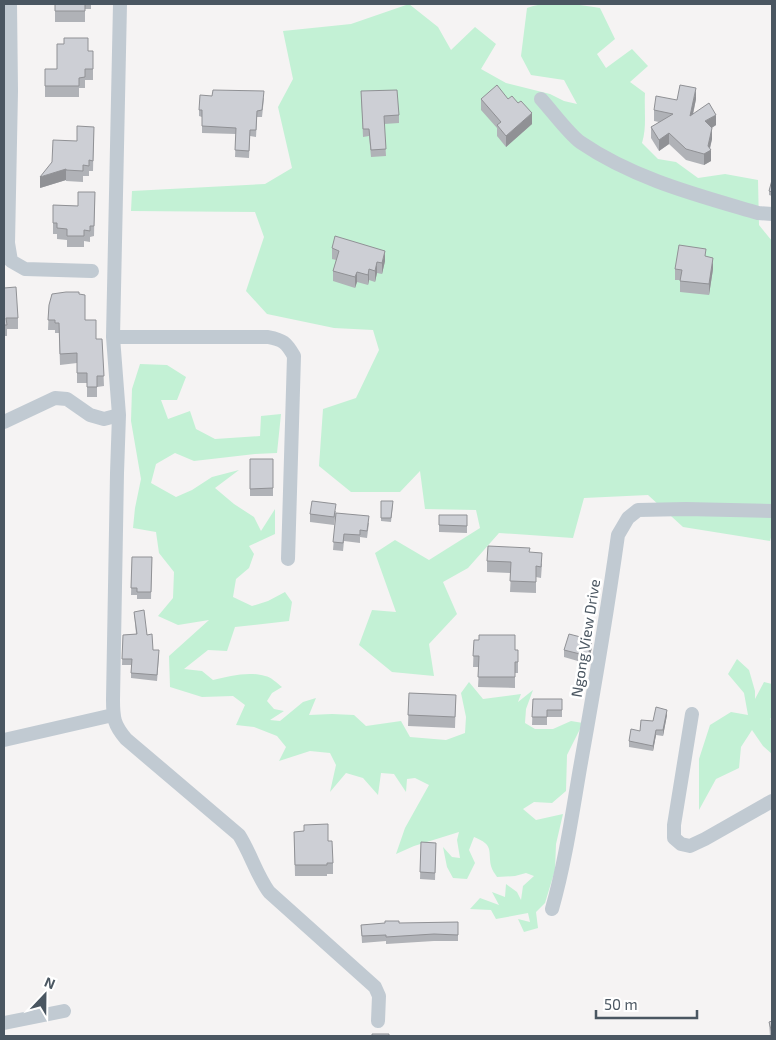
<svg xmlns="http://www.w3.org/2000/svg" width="776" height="1040" viewBox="0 0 776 1040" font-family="'Exo 2',sans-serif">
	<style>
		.green { fill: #c3f1d5 }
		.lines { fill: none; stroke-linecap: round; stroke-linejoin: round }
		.minor { stroke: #c1cad2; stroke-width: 14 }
		.wall { fill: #b0b2b7 }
		.shaded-wall { fill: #909195 }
		.building { fill: #cdcfd5; stroke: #909195 }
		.labels { text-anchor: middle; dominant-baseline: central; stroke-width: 5; stroke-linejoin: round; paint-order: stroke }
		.street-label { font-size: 15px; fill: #4a5661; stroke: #fff }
	</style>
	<rect width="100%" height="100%" fill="#f5f3f3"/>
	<path class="green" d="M409 4 438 27 451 50 475 27 496 44 481 69 506 83 550 94 564 101 577 104 564 80 531 75 521 56 527 8C545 0 580 4 600 8L615 39 597 54 606 68 632 49 648 66 630 82 645 93C644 111 647 127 642 143L658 159 676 162 698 178 725 174 758 180 759 225 772 241V534L770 541 683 527 648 495 584 498 573 538 499 533 468 568 443 582 457 614 429 644 434 676 392 672 359 645 372 610 396 612 375 553 395 540 429 560 480 528 476 510 425 509 420 471 400 492H351L319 466 323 409 356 398 379 350 373 330 334 328 267 314 246 291 264 237 255 212 131 211 132 191 265 184 292 168 278 107 293 79 283 31 351 24Z
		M140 364 167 365 186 377 177 400H161L168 419 190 411 196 429 215 439 260 436 261 416 281 414 277 453 255 454 194 461 175 453 156 464 151 483 176 497 192 490 212 477 239 470 215 488 234 504 254 517 261 531 275 509V534L249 546 254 554 249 568 236 579 233 597 252 606 268 601 285 592 292 602 289 621 235 627 227 651 208 650 184 669 202 671 213 680C229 676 249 671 265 676 271 677 277 683 282 687L272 693 267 701 274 709 284 711 270 720 280 721 303 702 316 698 309 715 332 714 354 715 366 726 401 721 410 737 446 740 465 733 466 717 461 693 469 682 483 699 521 694 518 702 533 690 526 709 525 723 535 729H553L571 721 583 723 567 755 566 791 552 803 534 802 523 809 536 820 563 814 556 844 555 870 545 903 536 912 538 928 524 932 518 919 530 922 528 913 496 919 491 910 470 909 480 898 499 905 492 892 505 897 506 884 517 892 521 900 523 886 534 876 526 873 515 876 497 877C495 874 492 870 491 866 488 850 494 845 474 837L469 850 475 863 467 879 453 878 447 867 443 847 452 857 460 858 457 840 459 832 414 846 396 854 405 828 429 785 415 778 407 779 406 792 394 774 381 773 378 795 363 778 346 773 330 792 336 765 330 753 310 751 279 761 286 747 277 736 254 727 236 725 245 705 233 696 202 697 170 687 169 656 209 620 178 625 158 616 173 598 174 572 159 553 156 532 133 528 135 508 141 479 131 421 132 389Z
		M737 659 749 670 755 691V699L764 682 772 684V717L770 719 772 721V754L763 746 752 730 741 747 739 768 716 779 699 810V759L710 725 731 712 748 715 744 693 728 674Z"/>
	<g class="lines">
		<path class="minor" d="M10 4 11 91 8 243 11 261 25 269 92 271
			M120 4 113 337H268C283 340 286 342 294 356L288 559
			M541 99C552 111 568 133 580 142 634 179 697 195 758 213L772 214
			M113 337 119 415 117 473 113 700C113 718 114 725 126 739L239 835C251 854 256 874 269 892L375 987 379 996 378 1021
			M4 422 55 398 67 399 90 415 104 419 119 415
			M692 714 674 825V838L681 844 690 846 705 839 772 801
			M4 740 113 715
			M552 909C565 863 572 815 580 768 594 690 607 613 618 535L628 518 638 510 686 509 772 511
			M4 1023 64 1011"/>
	</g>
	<path class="wall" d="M55 4H91V9H85V22H55Z
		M88 51H93V80H85V88H79V97H45V69H57Z
		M361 91 399 115V123L384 124 386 156 371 157 369 136 363 137Z
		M264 98 262 117H257L256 137 250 136 249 158 235 157 236 134 202 133V117L199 116V110Z
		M481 99H508L518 103 532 124 506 147 497 136V128L481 110Z
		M696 99 693 115 716 125 712 128V139L710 149 711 161 704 165 686 160 669 144 659 151 651 138V127L659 122 654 121V110L677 100Z
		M94 127 93 171H89V176H83V182L66 181V180L40 188 77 141Z
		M772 180V196L769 195V191Z
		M95 192 94 236 90 237V242L84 241V247H67V240L57 239V234H53V205L78 206Z
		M332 248 385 261 382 274 377 273 375 282 369 280 368 285 357 282 355 288 333 281V271L336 260 332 259Z
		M706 257 713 269 709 295 680 292V280H675V269Z
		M4 288 18 318V329H7V336H4Z
		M79 294 85 320 96 339H102L104 386 97 387V397H87V383H77V363L60 365 59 333H55V330H48L49 305Z
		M250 459H273V496H250Z
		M381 501 393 504 391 522 381 521Z
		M336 511 334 525 310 522V514Z
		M336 513 369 523 367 538 360 537V543L344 541 343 551 333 550Z
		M439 515H467V533L439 532Z
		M529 552 542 564 541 578 536 577V593L510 592 511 573 487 572V561Z
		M132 557H152L151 599H137V595H131Z
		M134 612 147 635 153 650 159 656 157 681 131 678V665H122L123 635 136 634Z
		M474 640 515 650 518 661V673H515V688L478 687 479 667H473Z
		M592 647 588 664 564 657V650Z
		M409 693 456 695 455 728 408 726Z
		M533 699H562V717H547V725H532Z
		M667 715 663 736 656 735 653 751 629 747V741L640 731 653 721Z
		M294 832 328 841 333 863V874H327V876H295Z
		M421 842 436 843 435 880 420 879Z
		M458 922V941H434L386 944V941L362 943 361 925Z
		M772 1021V1036H770L769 1022Z"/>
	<path class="shaded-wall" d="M696 88V99L690 127V116Z
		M532 113V124L506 147V136Z
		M716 115V125L705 132V121Z
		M712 128V139L709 151 711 150V161L704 165V154L708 146Z
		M669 133V144L659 151V140Z
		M66 169V180L40 188V177Z
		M385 251V261L382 274V263Z
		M713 258V269L709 295V284Z
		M377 262V273L375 282V271Z
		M369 269V280L368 285V275Z
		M357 272V282L355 288V277Z
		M592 640V647L588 664V656Z
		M667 710V715L663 736V730Z
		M656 730V735L653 751V746Z"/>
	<path class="building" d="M55 4H85V11H55Z
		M64 38H88V51H93V69H85V77L79 78V86H45V69H57V44H64Z
		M497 85 508 99 512 96 518 103 521 101 532 113 506 136 497 125 501 122 481 99Z
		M680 85 696 88 690 116 709 103 716 115 705 121 712 128 708 146 711 150 704 154 686 149 669 133 659 140 651 127 673 114 654 110 656 96 677 100Z
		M213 90 264 91 262 110 257 111 256 130H250L249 151 235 150 236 128 202 126V110H199L200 95 212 96Z
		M397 90 399 115 384 116 386 149 371 150 369 129H363L361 91Z
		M77 126 94 127 93 161 89 160V166L83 165V171L66 170V169L40 177 52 162 53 140 77 141Z
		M772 180V192L769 191Z
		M78 192H95L94 226H90V231L84 230V236H67V229L57 228V223H53V205L78 206Z
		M335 236 385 251 382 263 377 262 375 271 369 269 368 275 357 272 355 277 333 271 339 251 332 248Z
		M679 245 706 249 705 256 713 258 709 284 680 281 682 270 675 269Z
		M16 287 18 318H6L7 325H4V288Z
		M66 292H79V294L85 295V320H96V339H102L104 376H97V387H87V373H77V353L60 354 59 323H55V320H48L49 305 52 294Z
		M250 459H273V488L250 489Z
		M312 501 336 504 334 517 310 514Z
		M381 501H393L391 518H381Z
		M336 513 369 516 367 531 360 530V535L344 534 343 543 333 542Z
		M439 515H467V526L439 525Z
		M488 546 530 548 529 552 542 553 541 567 536 566V582L510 581 511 562 487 561Z
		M132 557H152L151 592H137V588H131Z
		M144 610 147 635 152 634 153 650H159L157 675 131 673 132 659H122L123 635 137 634 134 612Z
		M569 634 592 640 588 656 564 650Z
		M479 635H515V650H518V662H515V677H478L479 656H473L474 640H479Z
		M409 693 456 695 455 717 408 715Z
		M533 699H562V710H547V717H532Z
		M656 707 667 710 663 730H656L653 746 629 741 631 729 640 731 641 720 653 721Z
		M328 824V841H332L333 863H327V865H295L294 832 304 831V825Z
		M421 842 436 843 435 873 420 872Z
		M385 921H399V923L458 922V935L434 934 386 937V935L362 936 361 925 385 923Z
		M772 1021V1033L769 1022Z
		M372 1034H389V1036H372Z"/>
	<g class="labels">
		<g class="street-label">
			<text transform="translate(585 638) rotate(-81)">Ngong View Drive</text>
		</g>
	</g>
	<rect width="776" height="1040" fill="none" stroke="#4a5661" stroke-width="10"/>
	<g transform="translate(45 995) rotate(22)" stroke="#ffffff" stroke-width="4" paint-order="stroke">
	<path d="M0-4L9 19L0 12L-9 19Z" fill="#4a5661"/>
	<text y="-8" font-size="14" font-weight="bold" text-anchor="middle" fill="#4a5661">N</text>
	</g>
	<path d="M596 1010v8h101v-8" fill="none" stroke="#4a5661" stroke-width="2.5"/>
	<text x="604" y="1010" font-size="15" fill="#4a5661" stroke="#ffffff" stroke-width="4" paint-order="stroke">50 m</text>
</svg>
